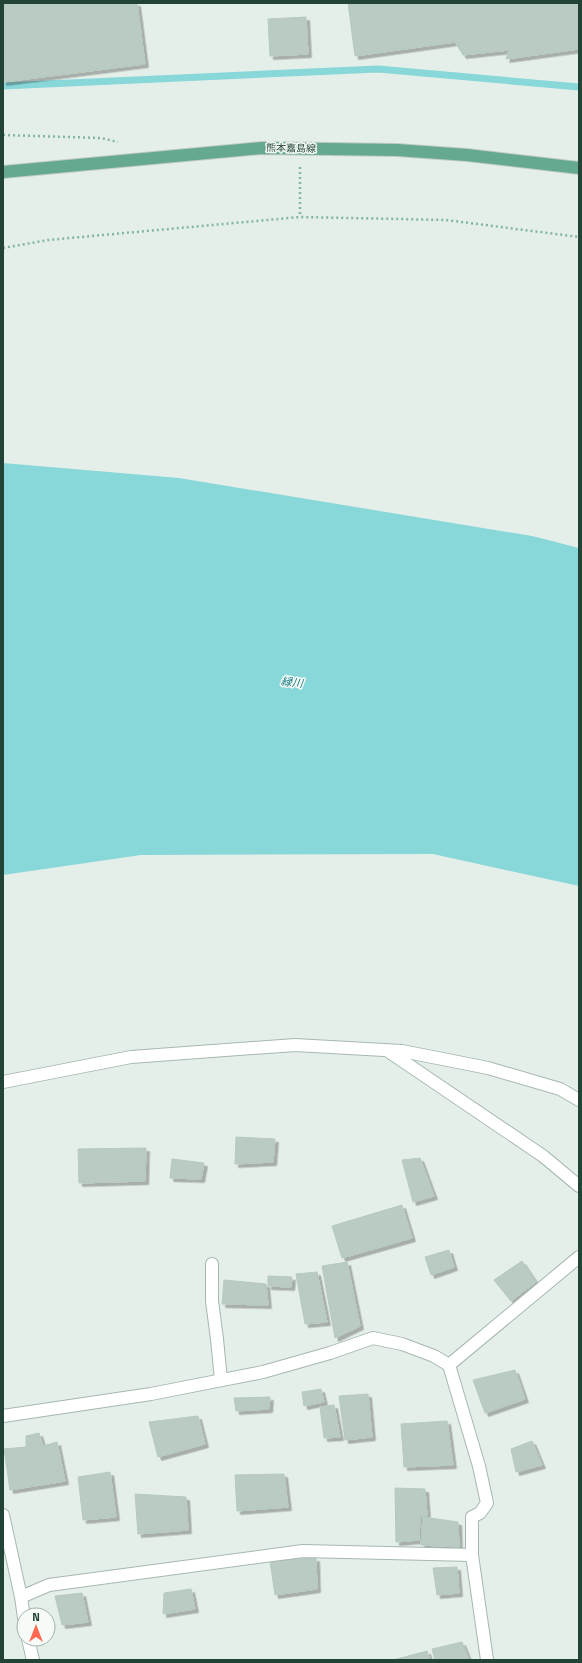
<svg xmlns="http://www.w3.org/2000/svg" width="582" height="1663" viewBox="0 0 582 1663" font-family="'Titillium Web','Noto Sans JP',sans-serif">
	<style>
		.water { fill: #88d7d9 }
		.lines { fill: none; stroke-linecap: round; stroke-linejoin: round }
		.stream { stroke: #88d7d9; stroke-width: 7 }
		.building { fill: #b9cbc2; stroke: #b6cabf; filter: url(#shadow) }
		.minor-casing { stroke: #a6b8b0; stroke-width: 14 }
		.primary-casing { stroke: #c1cbc7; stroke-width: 14 }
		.path { stroke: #82b69f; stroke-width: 2.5; stroke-dasharray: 2 3; stroke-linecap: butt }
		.minor { stroke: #fff; stroke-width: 12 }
		.primary { stroke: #65a98f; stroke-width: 12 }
		.labels { text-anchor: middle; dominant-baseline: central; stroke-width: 3; stroke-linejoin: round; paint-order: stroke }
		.street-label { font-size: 10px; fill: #214436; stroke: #f6fbf8 }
		.water-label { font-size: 11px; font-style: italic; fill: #147c81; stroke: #f6fbf8 }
	</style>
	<defs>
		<filter id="shadow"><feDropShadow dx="3.5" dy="3.5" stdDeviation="0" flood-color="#0004"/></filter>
	</defs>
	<rect width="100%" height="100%" fill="#e5efe9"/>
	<path class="water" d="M3 463 179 478 532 536 579 548V886L433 854 141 855 3 875Z"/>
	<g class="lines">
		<path class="stream" d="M3 86 378 69 579 87"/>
	</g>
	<path class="building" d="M3 3H137L145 64 3 82Z
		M348 3H579V49L506 59 509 50 463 55 455 42 355 56Z
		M306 17 308 54 270 56 268 19Z
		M236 1137 275 1139 273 1162 235 1164Z
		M146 1148 145 1181 79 1183 78 1149Z
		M420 1158 434 1196 413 1202 402 1160Z
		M172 1159 204 1163 201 1179 170 1178Z
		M402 1205 412 1238 342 1258 332 1226Z
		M449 1250 454 1267 431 1275 425 1257Z
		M522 1261 536 1282 511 1301 494 1280Z
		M347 1262 360 1326 335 1338 322 1266Z
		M317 1272 327 1322 305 1324 296 1274Z
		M268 1276 292 1277 291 1287 268 1286Z
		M224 1280 266 1284 268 1305 222 1304Z
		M515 1370 525 1399 485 1413 473 1380Z
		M321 1389 324 1402 304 1406 302 1392Z
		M368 1394 372 1437 345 1440 339 1396Z
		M270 1397 269 1409 236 1411 234 1398Z
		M334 1405 340 1437 324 1438 320 1407Z
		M198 1416 205 1444 158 1457 149 1422Z
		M447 1421 453 1465 404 1467 401 1424Z
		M39 1433 43 1446 57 1442 65 1481 10 1490 4 1449 26 1447V1436Z
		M532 1441 542 1465 516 1472 511 1449Z
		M110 1472 116 1517 83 1520 78 1477Z
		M284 1474 288 1507 237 1511 235 1475Z
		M395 1488 425 1489 427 1516H420L419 1540 396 1542Z
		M135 1494 186 1497 188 1530 138 1534Z
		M423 1517 458 1522 459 1547 421 1545Z
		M316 1558 317 1589 275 1595 270 1561Z
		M457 1567 459 1593 437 1595 433 1568Z
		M191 1589 195 1609 163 1614 164 1593Z
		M82 1593 88 1622 62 1625 55 1596Z
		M462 1642 469 1660H435L432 1649Z
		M427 1651 430 1660H393Z"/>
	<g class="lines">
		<defs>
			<path id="minor" d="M388 1051 543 1156 579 1186
				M3 1082 131 1057 295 1045 402 1051 488 1068 560 1089 579 1100
				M212 1264V1301L217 1339 221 1380
				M449 1365 579 1257
				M3 1416 151 1394 263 1372 330 1353 373 1338 402 1344 434 1356 449 1365 479 1466 487 1503 480 1513 472 1517V1555L487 1660
				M3 1515 21 1597 24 1618
				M21 1597 49 1585 303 1551 472 1555
				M28 1639 33 1660"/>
			<path id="primary" d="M3 172 262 148 397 150 467 155 579 168"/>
		</defs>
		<use href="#minor" class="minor-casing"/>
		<use href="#primary" class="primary-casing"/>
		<path class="path" d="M3 135 101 138 118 142
			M300 167V217
			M3 248 48 240 300 217 446 220 579 237"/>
		<use href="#minor" class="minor"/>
		<use href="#primary" class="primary"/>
	</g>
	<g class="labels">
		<g class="street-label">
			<text transform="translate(291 148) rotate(1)">熊本嘉島線</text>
		</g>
		<g class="water-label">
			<text transform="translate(292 682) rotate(7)">緑川</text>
		</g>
	</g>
	<rect width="582" height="1663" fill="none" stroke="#214436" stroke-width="8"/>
	<g transform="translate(36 1627)"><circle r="19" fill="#f6fbf8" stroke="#a1b2aa"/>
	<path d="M0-3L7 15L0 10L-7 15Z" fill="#ff6753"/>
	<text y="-6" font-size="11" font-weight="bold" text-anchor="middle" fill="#214436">N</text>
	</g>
</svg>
